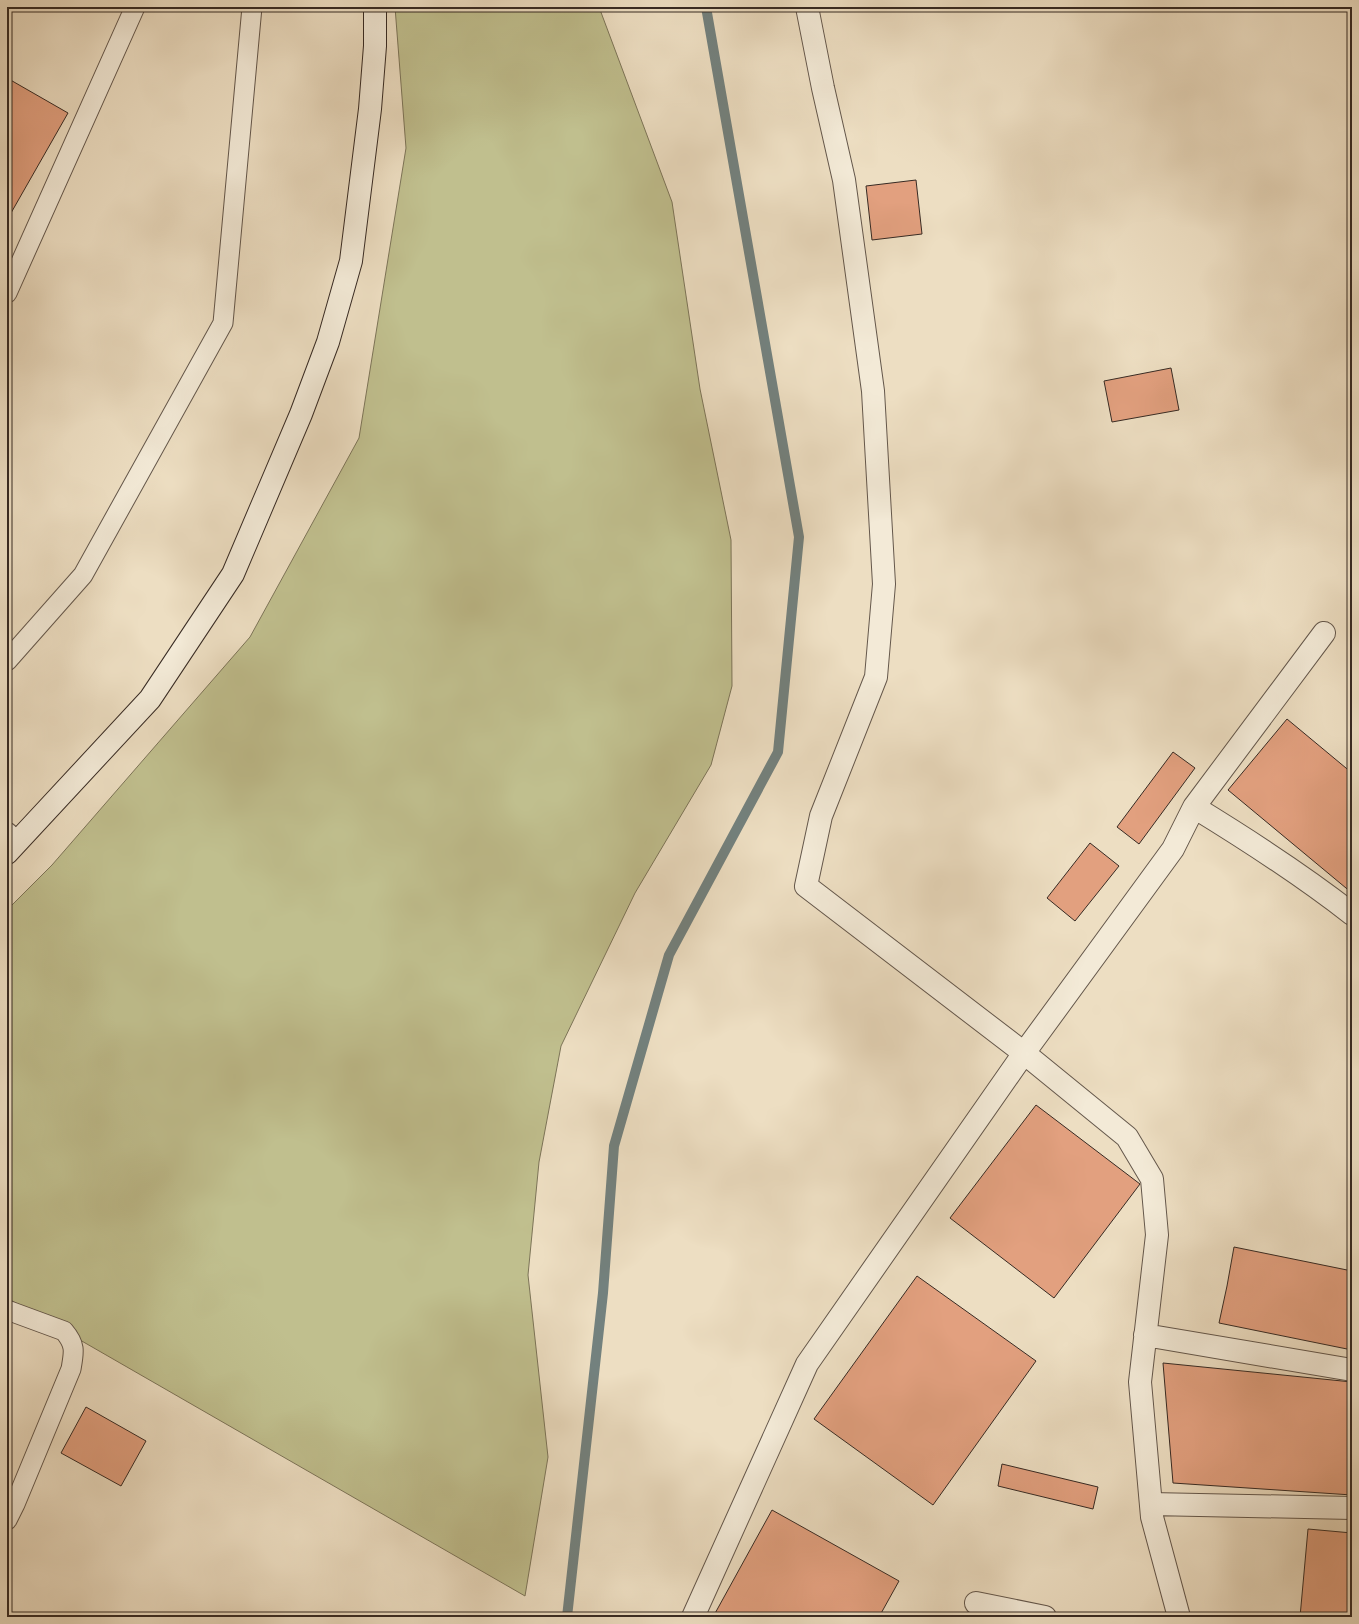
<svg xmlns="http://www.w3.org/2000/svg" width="1359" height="1624" viewBox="0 0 1359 1624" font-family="'IM FELL Great Primer',serif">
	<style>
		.green { fill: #c0bf8e; stroke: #7c7458 }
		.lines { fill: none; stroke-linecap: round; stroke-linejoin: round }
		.stream { stroke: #73817e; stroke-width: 10 }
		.building { fill: #e2a07f; stroke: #372a23 }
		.lane-casing { stroke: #64574b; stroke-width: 21 }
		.street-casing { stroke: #64574b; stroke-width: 24 }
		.secondary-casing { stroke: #372a23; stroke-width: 24 }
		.lane { stroke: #f3ead7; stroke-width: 19 }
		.street { stroke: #f3ead7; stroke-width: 22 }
		.secondary { stroke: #f3ead7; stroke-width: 22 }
	</style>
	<rect width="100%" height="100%" fill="#eddec2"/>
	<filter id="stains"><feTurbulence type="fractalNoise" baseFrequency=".005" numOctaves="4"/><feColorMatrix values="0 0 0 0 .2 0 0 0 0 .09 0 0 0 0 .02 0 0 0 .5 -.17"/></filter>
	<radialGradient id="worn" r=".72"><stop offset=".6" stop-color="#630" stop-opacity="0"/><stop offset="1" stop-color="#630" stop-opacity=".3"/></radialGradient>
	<path class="green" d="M395 7H599L672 202 700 389 731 540 732 686 711 765 635 893 561 1046 539 1162 528 1275 548 1457 525 1596 7 1298V910L52 865 250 637 359 438 406 148Z"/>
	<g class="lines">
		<path class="stream" d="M567 1617 603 1293 614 1146 669 955 778 752 799 537 706 7"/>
	</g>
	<path class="building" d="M7 78 68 113 7 220Z
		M916 180 922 234 872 240 866 186Z
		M1171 368 1179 410 1112 422 1104 381Z
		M1287 719 1352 773V893L1228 790Z
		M1173 752 1195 768 1139 844 1117 827Z
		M1090 843 1119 866 1075 921 1047 898Z
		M1036 1105 1140 1184 1054 1298 950 1218Z
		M1234 1247 1352 1271V1350L1219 1323 1227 1286Z
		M917 1276 1036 1361 933 1505 814 1419Z
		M1163 1363 1352 1382V1495L1173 1483Z
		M86 1407 146 1441 121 1486 61 1453Z
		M1002 1464 1098 1487 1093 1509 998 1486Z
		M772 1510 899 1581 879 1617H713Z
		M1308 1529 1352 1533V1617H1300Z"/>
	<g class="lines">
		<defs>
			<path id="lane" d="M7 293 135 7
				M7 661 83 575 223 323 252 7
				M7 832 18 841
				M7 1310 64 1331C76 1345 74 1352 71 1369L15 1504 7 1520"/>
			<path id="street" d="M807 7 823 88 844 180 873 391 884 584 876 677 821 816 806 886 1024 1053 1127 1137 1152 1179 1157 1235 1140 1382 1152 1517 1179 1617
				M1194 807 1324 633
				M1145 1335 1352 1370
				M1151 1504 1352 1508
				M976 1603 1045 1617
				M693 1617 807 1364 1024 1053 1173 849 1194 807C1248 840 1302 875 1352 914"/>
			<path id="secondary" d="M7 853 150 699 233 574 301 414 328 342 351 261 370 109 375 46V7"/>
		</defs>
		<use href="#lane" class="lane-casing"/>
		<use href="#street" class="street-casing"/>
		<use href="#secondary" class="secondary-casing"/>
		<use href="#lane" class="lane"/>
		<use href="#street" class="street"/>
		<use href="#secondary" class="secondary"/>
	</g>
	<rect width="1359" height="1624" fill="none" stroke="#eddec2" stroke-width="24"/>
	<rect x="8" y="8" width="1343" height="1608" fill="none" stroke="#372a23" stroke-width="2"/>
	<rect x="12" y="12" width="1335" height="1600" fill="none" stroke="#372a23"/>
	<rect width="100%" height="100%" filter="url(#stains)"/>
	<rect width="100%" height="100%" fill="url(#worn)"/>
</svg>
